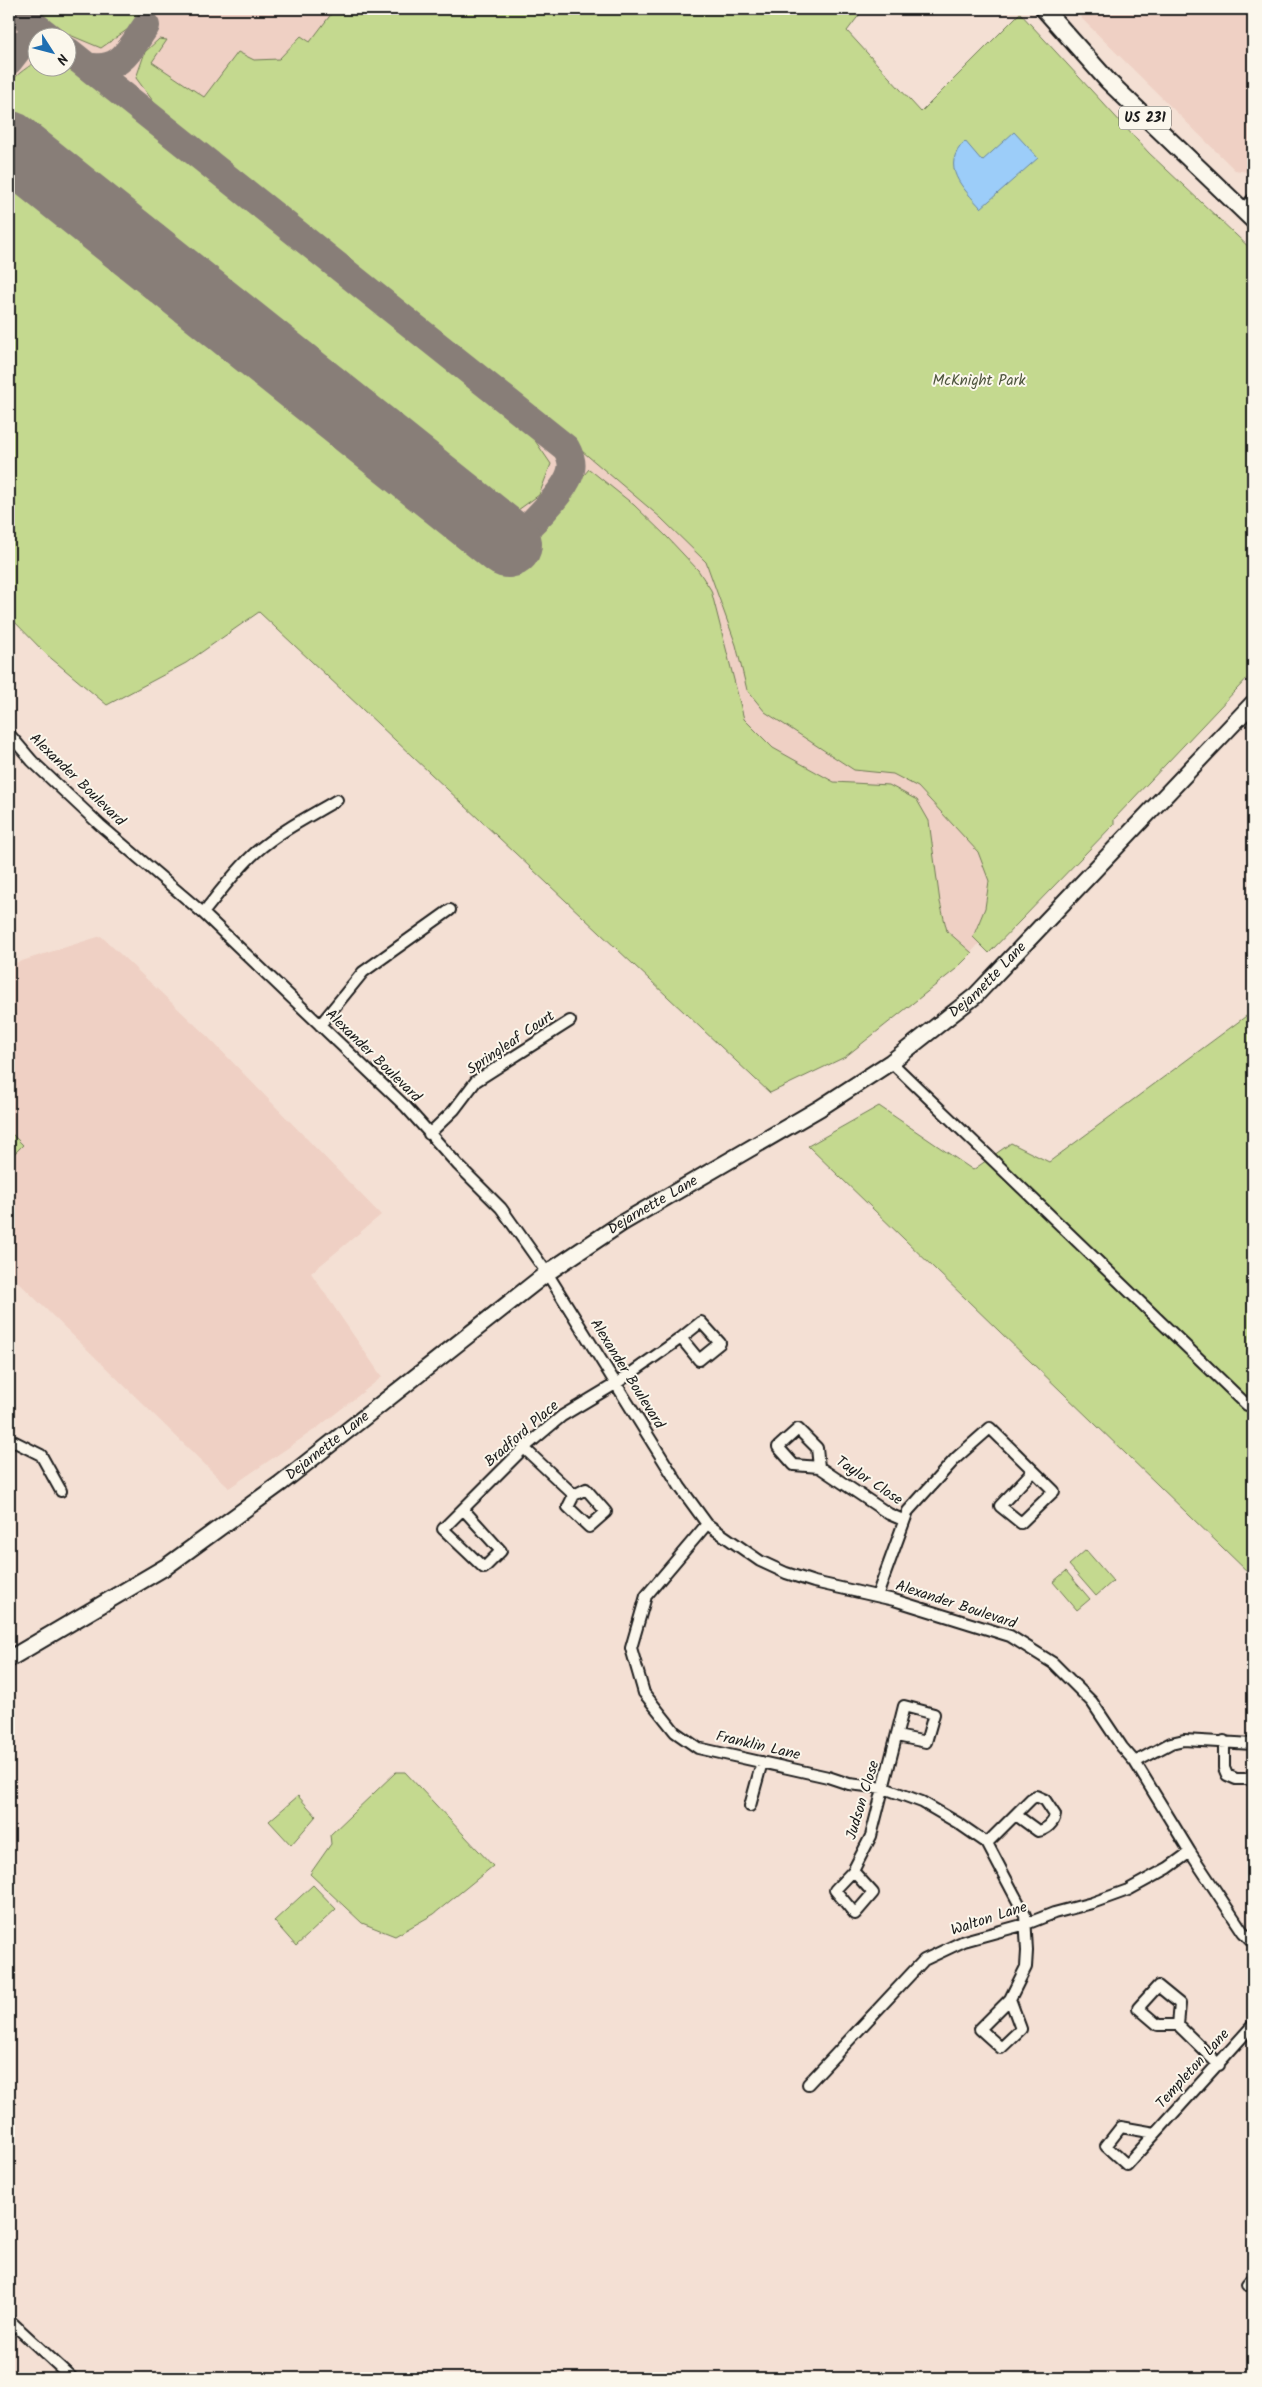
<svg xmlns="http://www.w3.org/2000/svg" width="1262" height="2387" viewBox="0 0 1262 2387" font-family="Kalam,sans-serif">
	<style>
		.built { fill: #efd0c4; fill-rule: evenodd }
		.green { fill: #c4d98f; stroke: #707a56 }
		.water { fill: #9ccdf9; stroke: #6986a1 }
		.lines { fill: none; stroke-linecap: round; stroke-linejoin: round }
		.taxiway { stroke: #887e78; stroke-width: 28 }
		.runway { stroke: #887e78; stroke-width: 68 }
		.street-casing { stroke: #1c1c1c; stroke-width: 14 }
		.secondary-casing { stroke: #1c1c1c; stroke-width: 19 }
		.primary-casing { stroke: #1c1c1c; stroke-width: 20 }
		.street { stroke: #fbf7ec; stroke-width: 10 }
		.secondary { stroke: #fbf7ec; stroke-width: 15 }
		.primary { stroke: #fbf7ec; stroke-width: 16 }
		.labels { text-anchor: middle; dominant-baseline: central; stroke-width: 4; stroke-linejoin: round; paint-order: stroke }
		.shield { fill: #fbf7ec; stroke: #5f5e5a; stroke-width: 1 }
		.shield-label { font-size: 14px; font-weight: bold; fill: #1c1c1c }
		.park-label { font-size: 15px; fill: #4e553e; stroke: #fbf7ec }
		.street-label { font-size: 15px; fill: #1c1c1c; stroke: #fbf7ec }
	</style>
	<rect width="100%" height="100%" fill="#f4e0d4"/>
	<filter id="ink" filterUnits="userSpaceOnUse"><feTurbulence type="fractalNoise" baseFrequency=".02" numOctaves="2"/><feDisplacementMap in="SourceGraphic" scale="10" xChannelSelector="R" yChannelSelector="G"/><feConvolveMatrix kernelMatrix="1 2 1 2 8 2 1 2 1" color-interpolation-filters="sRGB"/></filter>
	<g filter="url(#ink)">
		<path class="built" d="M9 9H338L533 365 1038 879 956 969 845 1057 770 1093 226 581 9 337ZM38 38H68V68H38Z
			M1072 9H1253V173L1235 170Z
			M101 936 208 1037 381 1215 311 1273 382 1377 317 1428 229 1488 9 1273V965Z"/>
		<path class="green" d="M28 9H146L134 25 101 48 53 28Z
			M335 9H862L863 10 847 31 921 112 1020 13 1149 153 1253 251V672L1114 819V824L989 953 973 937 985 908 989 881 978 852 918 787 893 774 854 770 765 712 747 690 736 645 706 562 661 518 523 401 164 116 136 78 145 52 159 39 167 40 152 62 204 97 238 52 254 60 279 59 301 36 310 42Z
			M37 61 38 68H63L86 76 523 423 551 464 539 495 511 515 9 116C9 80 7 81 37 61Z
			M9 175 506 570 589 469 634 505 667 537 698 570 711 590 744 719 773 748 834 782 889 785 917 800 929 821 940 902 947 931 972 953 956 969 845 1057 770 1093 259 612 186 663 107 705 46 654 9 616Z
			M1253 1011V1577L808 1146 879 1106 973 1170 1011 1143 1049 1162Z
			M9 1131 23 1145 9 1159Z
			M1086 1550 1113 1581 1096 1596 1069 1565Z
			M1066 1571 1090 1599 1077 1610 1053 1582Z
			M396 1772H405L493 1866 434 1914 395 1936 362 1923 310 1874 331 1844 330 1835Z
			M298 1796 316 1816 291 1845 269 1821Z
			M313 1885 336 1909 296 1946 274 1921Z"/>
		<path class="water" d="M1014 132 1038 158 981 208C963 188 939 167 965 141L982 161Z"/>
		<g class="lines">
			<path class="taxiway" d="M14 9 51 38
				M68 51 566 448C570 455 573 462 571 470 567 491 525 531 508 544
				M9 61 23 43 38 38
				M87 66C120 73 129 50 146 26"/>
			<path class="runway" d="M9 145 508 544"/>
			<defs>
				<path id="street" d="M1242 210 1253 199
					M9 734 32 761 100 825 203 913 406 1107 458 1165 501 1208 547 1273 680 1487 707 1524 760 1561 786 1573 814 1582 894 1600 1010 1636 1053 1663 1092 1702 1122 1747 1135 1762 1190 1852 1243 1932 1253 1942
					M203 913C220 892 236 870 256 852 280 831 310 816 337 800
					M320 1025 363 972 450 910
					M891 1062 1247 1405 1253 1399
					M429 1134 454 1110 476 1081 570 1021
					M9 1439 41 1455 61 1491
					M524 1448 574 1495 568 1507 589 1527 606 1512 586 1489 574 1495
					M819 1467 817 1448 798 1429 778 1447 794 1465 819 1467 889 1514 903 1520
					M463 1509 501 1551 484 1568 443 1529 524 1448 562 1416 617 1383 681 1338 699 1360 720 1343 701 1322 681 1338
					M707 1524 646 1596 631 1648 644 1693 675 1732 698 1748 828 1777 849 1784 884 1788 922 1802 958 1823 987 1843 1025 1915 1027 1951 1026 1967 1010 1999 980 2029 1001 2048 1021 2029 1010 1999
					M877 1596 908 1511 956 1458 990 1428 1054 1491 1021 1523 1000 1506 1033 1471
					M1224 1741V1768L1227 1775 1236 1779H1249L1253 1773
					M1135 1762 1171 1743 1184 1740 1253 1744
					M750 1806 762 1762
					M987 1843 1031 1799 1036 1796 1045 1800 1055 1815C1054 1823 1046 1830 1038 1831L1016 1815
					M853 1871 873 1893 855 1914 835 1890 853 1871 871 1836 904 1706 934 1714 926 1742 897 1736
					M1178 2025 1180 2004 1158 1986 1138 2008 1158 2025H1178L1219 2065
					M808 2084 924 1960 964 1941 1026 1924 1054 1913 1092 1903 1128 1890 1168 1868 1190 1852
					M1155 2133 1121 2127 1106 2146 1127 2165 1253 2025
					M1247 2285 1253 2278
					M9 2320 72 2378"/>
				<g id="secondary">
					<path id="s1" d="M9 1659 167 1566 281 1483 547 1273 622 1223 820 1108 891 1062 975 996 1253 703"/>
				</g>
				<path id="primary" d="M1044 9 1108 81 1253 220"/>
			</defs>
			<use href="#street" class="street-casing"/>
			<use href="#secondary" class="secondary-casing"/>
			<use href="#primary" class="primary-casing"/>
			<use href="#street" class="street"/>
			<use href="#secondary" class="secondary"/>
			<use href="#primary" class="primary"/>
		</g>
	</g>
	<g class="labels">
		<rect class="shield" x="1119" y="106.5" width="52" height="23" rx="4"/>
		<g class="shield-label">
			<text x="1145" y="118">US 231</text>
		</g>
		<g class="park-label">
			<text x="979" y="381">McKnight Park</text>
		</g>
		<g class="street-label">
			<text transform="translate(77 780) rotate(44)">Alexander Boulevard</text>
			<text stroke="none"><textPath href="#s1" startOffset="1194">Dejarnette Lane</textPath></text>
			<text transform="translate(511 1043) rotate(-34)">Springleaf Court</text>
			<text transform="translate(373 1056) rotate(44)">Alexander Boulevard</text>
			<text stroke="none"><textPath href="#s1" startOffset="789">Dejarnette Lane</textPath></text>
			<text transform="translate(627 1374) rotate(58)">Alexander Boulevard</text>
			<text transform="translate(522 1434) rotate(-41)">Bradford Place</text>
			<text stroke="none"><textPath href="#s1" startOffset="384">Dejarnette Lane</textPath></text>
			<text transform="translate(869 1481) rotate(33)">Taylor Close</text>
			<text transform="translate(956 1605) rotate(18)">Alexander Boulevard</text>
			<text transform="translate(758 1746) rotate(13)">Franklin Lane</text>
			<text transform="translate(863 1800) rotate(-73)">Judson Close</text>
			<text transform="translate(989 1919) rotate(-18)">Walton Lane</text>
			<text transform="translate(1193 2069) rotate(-48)">Templeton Lane</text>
		</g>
	</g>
	<rect width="1262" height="2387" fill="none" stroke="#fbf7ec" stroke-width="30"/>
	<rect x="15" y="15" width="1232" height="2357" fill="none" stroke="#1c1c1c" stroke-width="2" filter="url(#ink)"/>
	<g transform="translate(52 52) rotate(126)"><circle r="24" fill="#fbf7ec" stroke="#a29f99"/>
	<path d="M0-4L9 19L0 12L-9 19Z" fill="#1f6fb2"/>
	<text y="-8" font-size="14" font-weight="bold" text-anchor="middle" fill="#1c1c1c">N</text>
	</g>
</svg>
